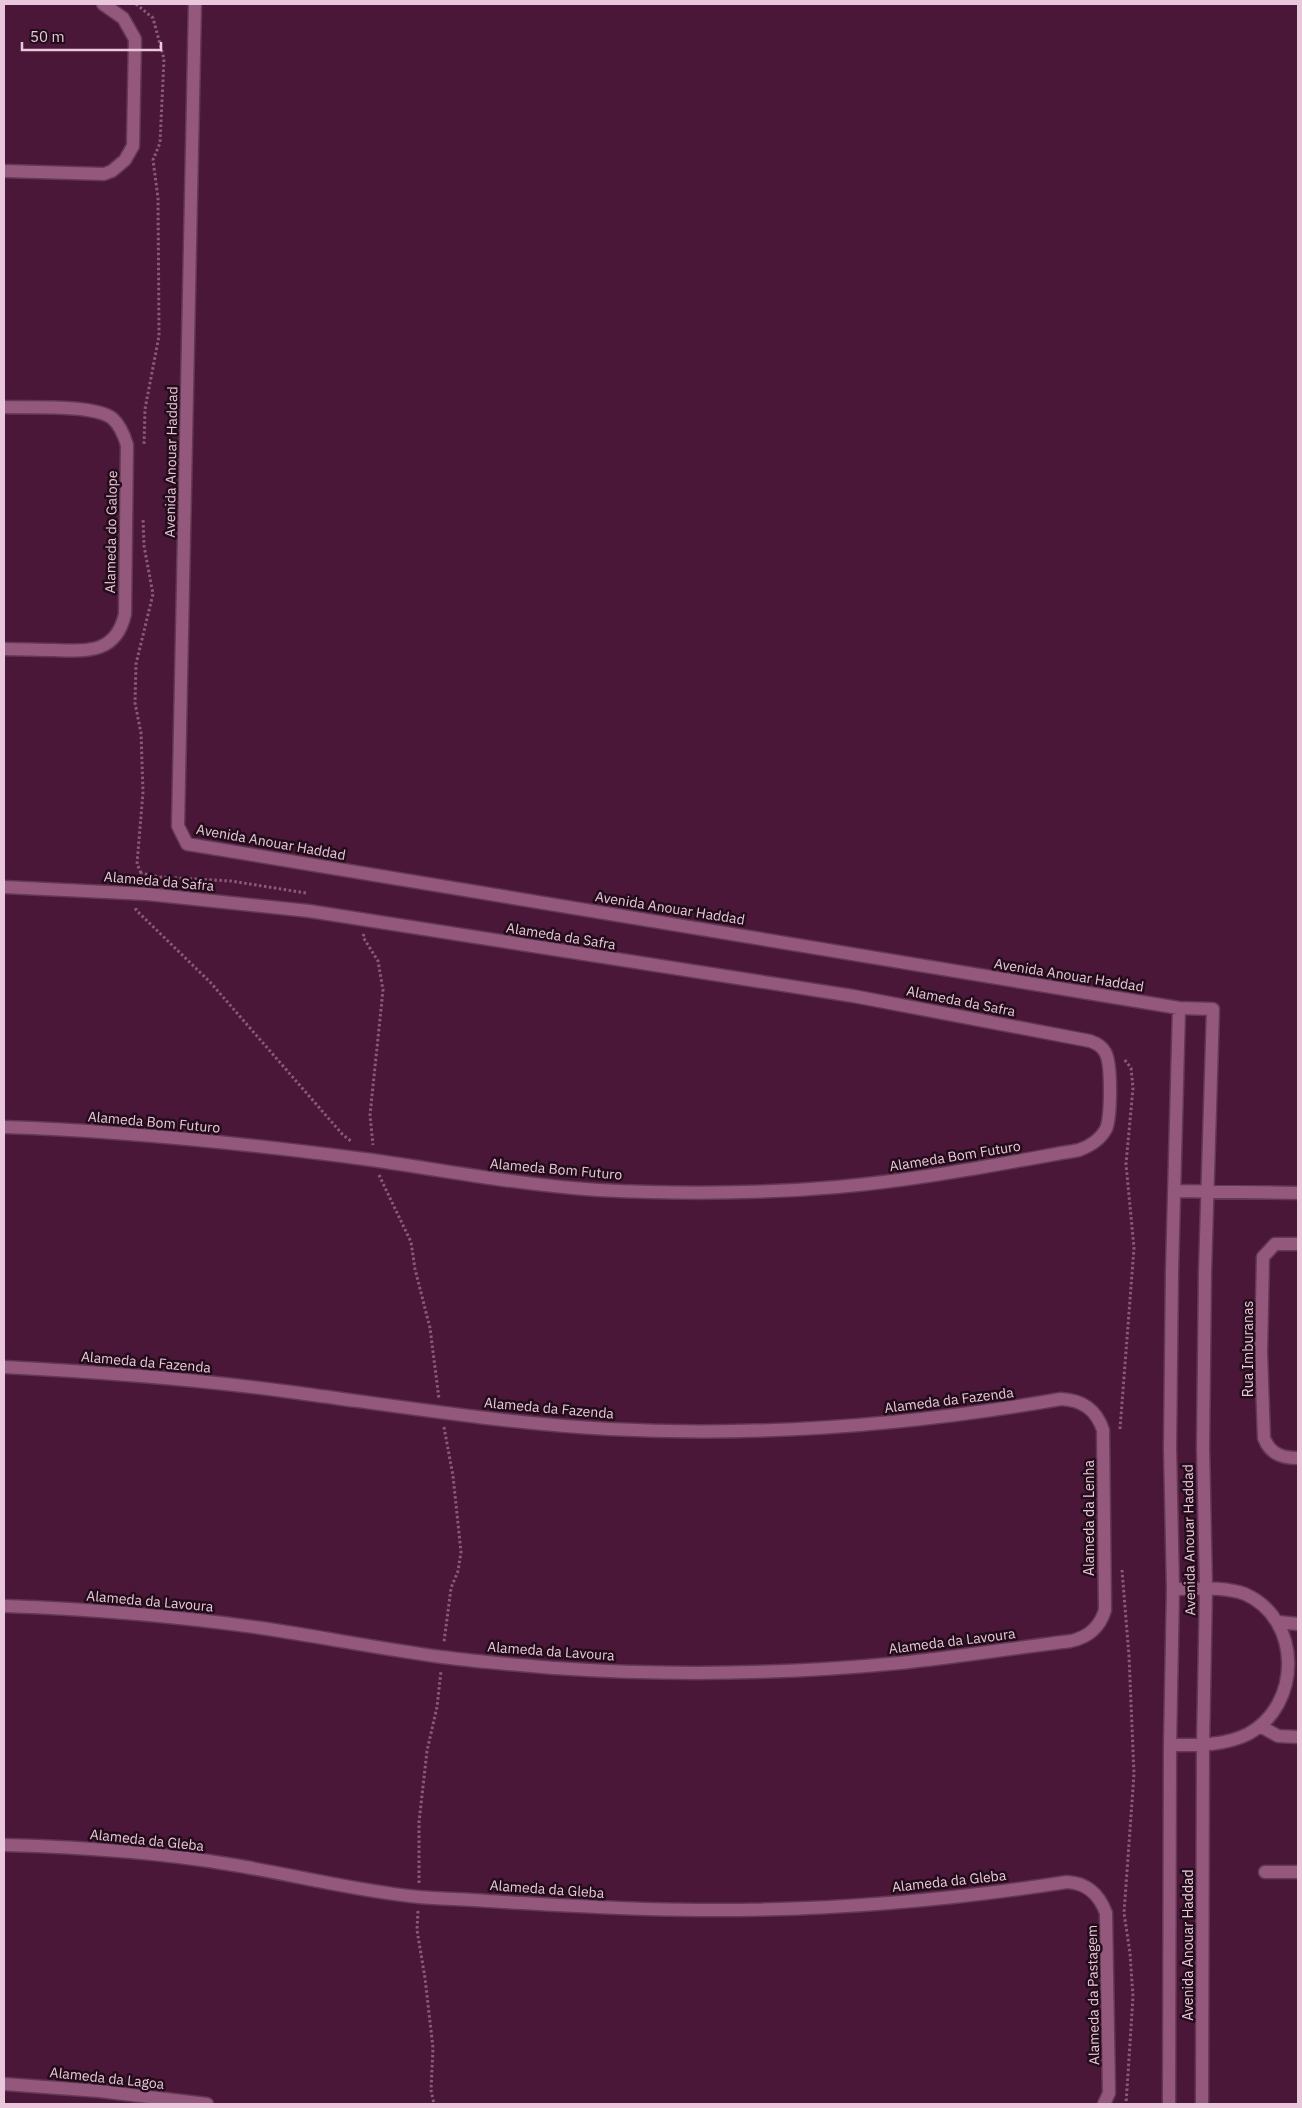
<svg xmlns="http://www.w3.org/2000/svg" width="1302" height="2108" viewBox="0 0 1302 2108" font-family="'IBM Plex Sans',sans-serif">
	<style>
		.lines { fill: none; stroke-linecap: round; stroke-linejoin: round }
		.street-casing { stroke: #633854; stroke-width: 15 }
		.path { stroke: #885b77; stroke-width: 3; stroke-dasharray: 2.5 2.5; stroke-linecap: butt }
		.street { stroke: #93587c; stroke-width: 12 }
		.labels { text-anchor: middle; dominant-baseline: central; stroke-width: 5; stroke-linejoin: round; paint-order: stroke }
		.street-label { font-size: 14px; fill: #eac8db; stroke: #230d1b }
	</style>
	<rect width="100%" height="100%" fill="#4b1739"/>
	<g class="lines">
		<defs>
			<path id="street" d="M195 4 178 826 187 844 1179 1008 1213 1009 1205 1272 1203 1447 1206 1589 1203 1745 1202 2104
				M4 171 104 174 112 171 125 160 133 146 135 39 123 18 103 4
				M4 407C29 408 93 404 112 418 120 425 124 435 127 445L125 614C116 654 87 651 54 650 38 650 21 649 4 649
				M4 887 147 894 309 911 853 996 1090 1041C1096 1043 1102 1046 1105 1052 1112 1063 1111 1117 1106 1129 1100 1140 1090 1146 1079 1150 999 1164 919 1180 837 1187 758 1194 678 1194 598 1190 522 1185 447 1171 372 1160 250 1144 127 1131 4 1127
				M1175 1191 1298 1193
				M1298 1244H1275L1263 1257 1261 1353 1264 1438C1270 1454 1282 1458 1298 1458
				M4 1367C100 1372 196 1379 291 1392 397 1406 502 1423 609 1429 761 1437 911 1425 1061 1399 1082 1400 1096 1409 1103 1430L1105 1610C1100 1627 1089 1637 1071 1641 1014 1648 957 1657 900 1663 786 1674 670 1676 555 1668 518 1665 480 1662 442 1657 382 1649 322 1637 261 1628 176 1616 90 1609 4 1606
				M1279 1622 1298 1624
				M1260 1726 1278 1736 1298 1737
				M1170 1745C1196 1745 1224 1746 1248 1734 1302 1705 1302 1619 1245 1594 1223 1586 1196 1589 1173 1589
				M4 1845C81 1847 158 1852 234 1865 295 1875 356 1891 419 1897 442 1899 465 1899 488 1901 558 1905 628 1910 698 1910 821 1911 945 1901 1067 1882 1087 1883 1099 1894 1106 1913L1109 2093 1104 2104
				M1265 1872H1298
				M4 2084 99 2091 207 2104
				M1169 2104 1170 1745 1173 1589 1170 1448 1172 1271 1179 1008"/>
		</defs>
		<use href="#street" class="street-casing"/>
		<path class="path" d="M136 4 153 18 164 59 160 143 153 160 158 198 159 336 145 409 144 446
			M141 873 137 864 143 792 141 733 135 703 136 664 153 594 144 546 143 519
			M140 879 141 873 159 877 231 881 306 893
			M136 908V910L210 982 343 1135 351 1141
			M364 934 363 937 378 961 383 990 370 1115 373 1145
			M379 1175 411 1242 415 1269 430 1328 439 1399
			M444 1427 453 1476 461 1552 458 1571 451 1588 444 1642
			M1120 1429 1134 1248 1126 1164 1133 1088 1131 1068 1124 1059
			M1122 1570 1129 1656 1134 1774 1124 1913 1130 1953 1133 1997 1126 2104
			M419 1883V1822L427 1751 437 1707 441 1671
			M418 1911 417 1930 425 1978 433 2048 431 2090 434 2104"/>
		<use href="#street" class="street"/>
	</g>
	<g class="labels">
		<g class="street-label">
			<text transform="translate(171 462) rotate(-89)">Avenida Anouar Haddad</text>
			<text transform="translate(111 532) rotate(-89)">Alameda do Galope</text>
			<text transform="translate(271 842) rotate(10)">Avenida Anouar Haddad</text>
			<text transform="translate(159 881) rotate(5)">Alameda da Safra</text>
			<text transform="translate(670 908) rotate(9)">Avenida Anouar Haddad</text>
			<text transform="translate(561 936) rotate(9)">Alameda da Safra</text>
			<text transform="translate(1069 975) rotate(9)">Avenida Anouar Haddad</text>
			<text transform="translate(961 1001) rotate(11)">Alameda da Safra</text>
			<text transform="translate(154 1122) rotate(5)">Alameda Bom Futuro</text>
			<text transform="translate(955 1156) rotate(-9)">Alameda Bom Futuro</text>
			<text transform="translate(556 1169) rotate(5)">Alameda Bom Futuro</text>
			<text transform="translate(1248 1349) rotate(-90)">Rua Imburanas</text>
			<text transform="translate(146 1362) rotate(5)">Alameda da Fazenda</text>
			<text transform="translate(949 1400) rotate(-7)">Alameda da Fazenda</text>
			<text transform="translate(549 1408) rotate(5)">Alameda da Fazenda</text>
			<text transform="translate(1089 1518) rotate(-90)">Alameda da Lenha</text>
			<text transform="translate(1189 1540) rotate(-91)">Avenida Anouar Haddad</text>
			<text transform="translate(150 1601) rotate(5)">Alameda da Lavoura</text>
			<text transform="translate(952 1641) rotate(-7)">Alameda da Lavoura</text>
			<text transform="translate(551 1651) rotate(4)">Alameda da Lavoura</text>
			<text transform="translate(147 1840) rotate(6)">Alameda da Gleba</text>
			<text transform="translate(949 1881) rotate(-6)">Alameda da Gleba</text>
			<text transform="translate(547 1889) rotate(4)">Alameda da Gleba</text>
			<text transform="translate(1188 1945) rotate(-90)">Avenida Anouar Haddad</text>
			<text transform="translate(1093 1995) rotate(-91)">Alameda da Pastagem</text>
			<text transform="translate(107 2078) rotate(6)">Alameda da Lagoa</text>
		</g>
	</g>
	<rect width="1302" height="2108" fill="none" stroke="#eac8db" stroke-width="10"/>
	<path d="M22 42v8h139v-8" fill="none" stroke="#eac8db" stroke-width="2.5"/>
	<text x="30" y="42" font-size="15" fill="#eac8db" stroke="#230d1b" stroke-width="4" paint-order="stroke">50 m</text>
</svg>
